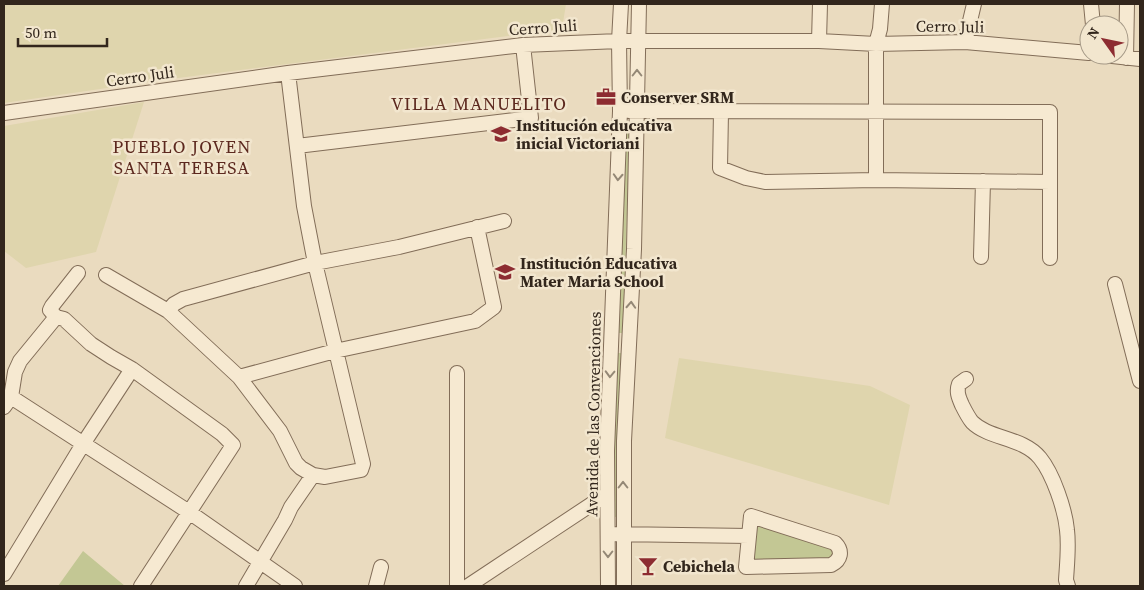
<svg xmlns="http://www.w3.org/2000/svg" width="1144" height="590" viewBox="0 0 1144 590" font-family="'Source Serif 4',serif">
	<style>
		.farmland { fill: #dfd5ad }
		.green { fill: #c3c794 }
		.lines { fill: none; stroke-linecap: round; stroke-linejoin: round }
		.minor-casing { stroke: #826d58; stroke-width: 16 }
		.minor { stroke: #f6e9d1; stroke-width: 14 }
		.oneway { stroke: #948876 }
		.labels { text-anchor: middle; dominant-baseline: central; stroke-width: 5; stroke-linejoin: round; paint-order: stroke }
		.street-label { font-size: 16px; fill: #32261c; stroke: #f2e6ce }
		.poi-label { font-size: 16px; font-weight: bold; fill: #32261c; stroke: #f2e6ce; text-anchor: start }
		.neighbourhood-label { font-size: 18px; letter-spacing: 1px; fill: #5c281e; stroke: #f2e6ce }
	</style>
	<rect width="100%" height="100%" fill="#eadbbf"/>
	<path class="farmland" d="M4 4H566L562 29 155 81 4 103Z
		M144 102 96 252 26 268 4 251V126Z
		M679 358 870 386 910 405 889 505 665 438Z"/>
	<path class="green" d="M625 122 630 123 623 333H618Z
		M617 353H622L618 517H613Z
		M754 523 834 548V559L750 562Z
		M83 551 125 586H58Z"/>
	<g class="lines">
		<defs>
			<path id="minor" d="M1091 4 1093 25
				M819 41 820 4
				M965 42 974 4
				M1103 55 1140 59
				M1126 58 1127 4
				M629 111 1050 112V258
				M721 112 720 168 746 178 765 182 876 180 1050 182
				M4 113 288 73 523 45 619 41H819L876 44 965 42 1089 53
				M297 146 531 118 523 45
				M876 180V44L880 29 882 4
				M981 257 983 181
				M78 273 52 306 50 310 56 317 64 319 91 344 111 357 132 369 222 434 233 445 141 586
				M106 275 168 311 239 377 280 431 296 463 301 468 313 475 325 477 361 470 363 464 315 263 304 206 288 73
				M1115 284 1140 381
				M168 311 174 304 183 299 315 263 399 247 504 221
				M239 377 335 351 475 321 494 307 477 227
				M966 379 959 384C956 392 959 398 962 405 965 411 968 417 972 422 989 439 1023 437 1040 458 1053 474 1065 509 1067 530 1069 546 1067 564 1066 580L1068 586
				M11 397 189 512 295 586
				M4 407 11 397 15 372 20 361 56 317
				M751 516 835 543C843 551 841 560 831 565L746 567Z
				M614 534 749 536
				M4 574 83 444 132 369
				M246 586 285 520 291 507 313 475
				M376 586 381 567
				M457 586V373
				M468 586 607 494
				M608 586 607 451 620 111 619 41 621 4
				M624 586V441L634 249 639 4"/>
		</defs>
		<use href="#minor" class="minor-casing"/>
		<use href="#minor" class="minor"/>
	</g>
	<defs><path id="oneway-chevron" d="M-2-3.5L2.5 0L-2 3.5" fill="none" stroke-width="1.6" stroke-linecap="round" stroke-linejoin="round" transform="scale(1.25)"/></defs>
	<g class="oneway">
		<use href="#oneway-chevron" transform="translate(637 73) rotate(-90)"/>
		<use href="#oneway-chevron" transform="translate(618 177) rotate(93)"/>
		<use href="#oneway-chevron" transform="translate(631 305) rotate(-87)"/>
		<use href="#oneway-chevron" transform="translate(610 374) rotate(92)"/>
		<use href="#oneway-chevron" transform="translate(623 485) rotate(-90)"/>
		<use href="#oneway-chevron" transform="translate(608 554) rotate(90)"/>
	</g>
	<defs>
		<symbol id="office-bare" viewBox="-9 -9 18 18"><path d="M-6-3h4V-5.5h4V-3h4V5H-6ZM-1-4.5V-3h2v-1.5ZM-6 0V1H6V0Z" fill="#8d2c31" stroke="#f2e6ce" stroke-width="2.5" paint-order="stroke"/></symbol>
		<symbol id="school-bare" viewBox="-9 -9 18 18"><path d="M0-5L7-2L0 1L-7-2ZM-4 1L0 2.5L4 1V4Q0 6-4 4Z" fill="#8d2c31" stroke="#f2e6ce" stroke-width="2.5" paint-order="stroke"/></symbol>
		<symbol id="bar-bare" viewBox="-9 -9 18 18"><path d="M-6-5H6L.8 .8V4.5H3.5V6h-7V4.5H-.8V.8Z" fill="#8d2c31" stroke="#f2e6ce" stroke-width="2.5" paint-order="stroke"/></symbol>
	</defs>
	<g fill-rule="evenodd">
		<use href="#office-bare" x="592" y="83" width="28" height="28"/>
		<use href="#school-bare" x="487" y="120" width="28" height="28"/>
		<use href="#school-bare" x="491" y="258" width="28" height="28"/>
		<use href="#bar-bare" x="634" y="552" width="28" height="28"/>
	</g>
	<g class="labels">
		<g class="street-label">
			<text transform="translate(950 26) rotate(1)">Cerro Juli</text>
			<text transform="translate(543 27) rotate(-4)">Cerro Juli</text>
			<text transform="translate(140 76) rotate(-8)">Cerro Juli</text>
			<text transform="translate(593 414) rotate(-89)">Avenida de las Convenciones</text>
		</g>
		<g class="poi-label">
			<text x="621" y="97">Conserver SRM</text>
			<text x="516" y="125">Institución educativa<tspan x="516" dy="18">inicial Victoriani</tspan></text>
			<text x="520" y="263">Institución Educativa<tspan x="520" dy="18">Mater Maria School</tspan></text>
			<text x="663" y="566">Cebichela</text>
		</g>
		<g class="neighbourhood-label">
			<text x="479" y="103">VILLA MANUELITO</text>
			<text x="182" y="146">PUEBLO JOVEN<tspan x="182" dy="21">SANTA TERESA</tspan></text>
		</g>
	</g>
	<rect width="1144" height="590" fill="none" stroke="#32261c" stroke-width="10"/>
	<g transform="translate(1104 40) rotate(303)"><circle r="24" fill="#f2e6ce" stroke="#a59987"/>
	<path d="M0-4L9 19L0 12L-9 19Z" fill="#8d2c31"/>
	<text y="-8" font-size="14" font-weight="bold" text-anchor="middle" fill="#32261c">N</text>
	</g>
	<path d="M18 38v8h89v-8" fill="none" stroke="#32261c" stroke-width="2.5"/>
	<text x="25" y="38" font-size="15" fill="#32261c" stroke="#f2e6ce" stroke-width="4" paint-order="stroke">50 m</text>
</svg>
